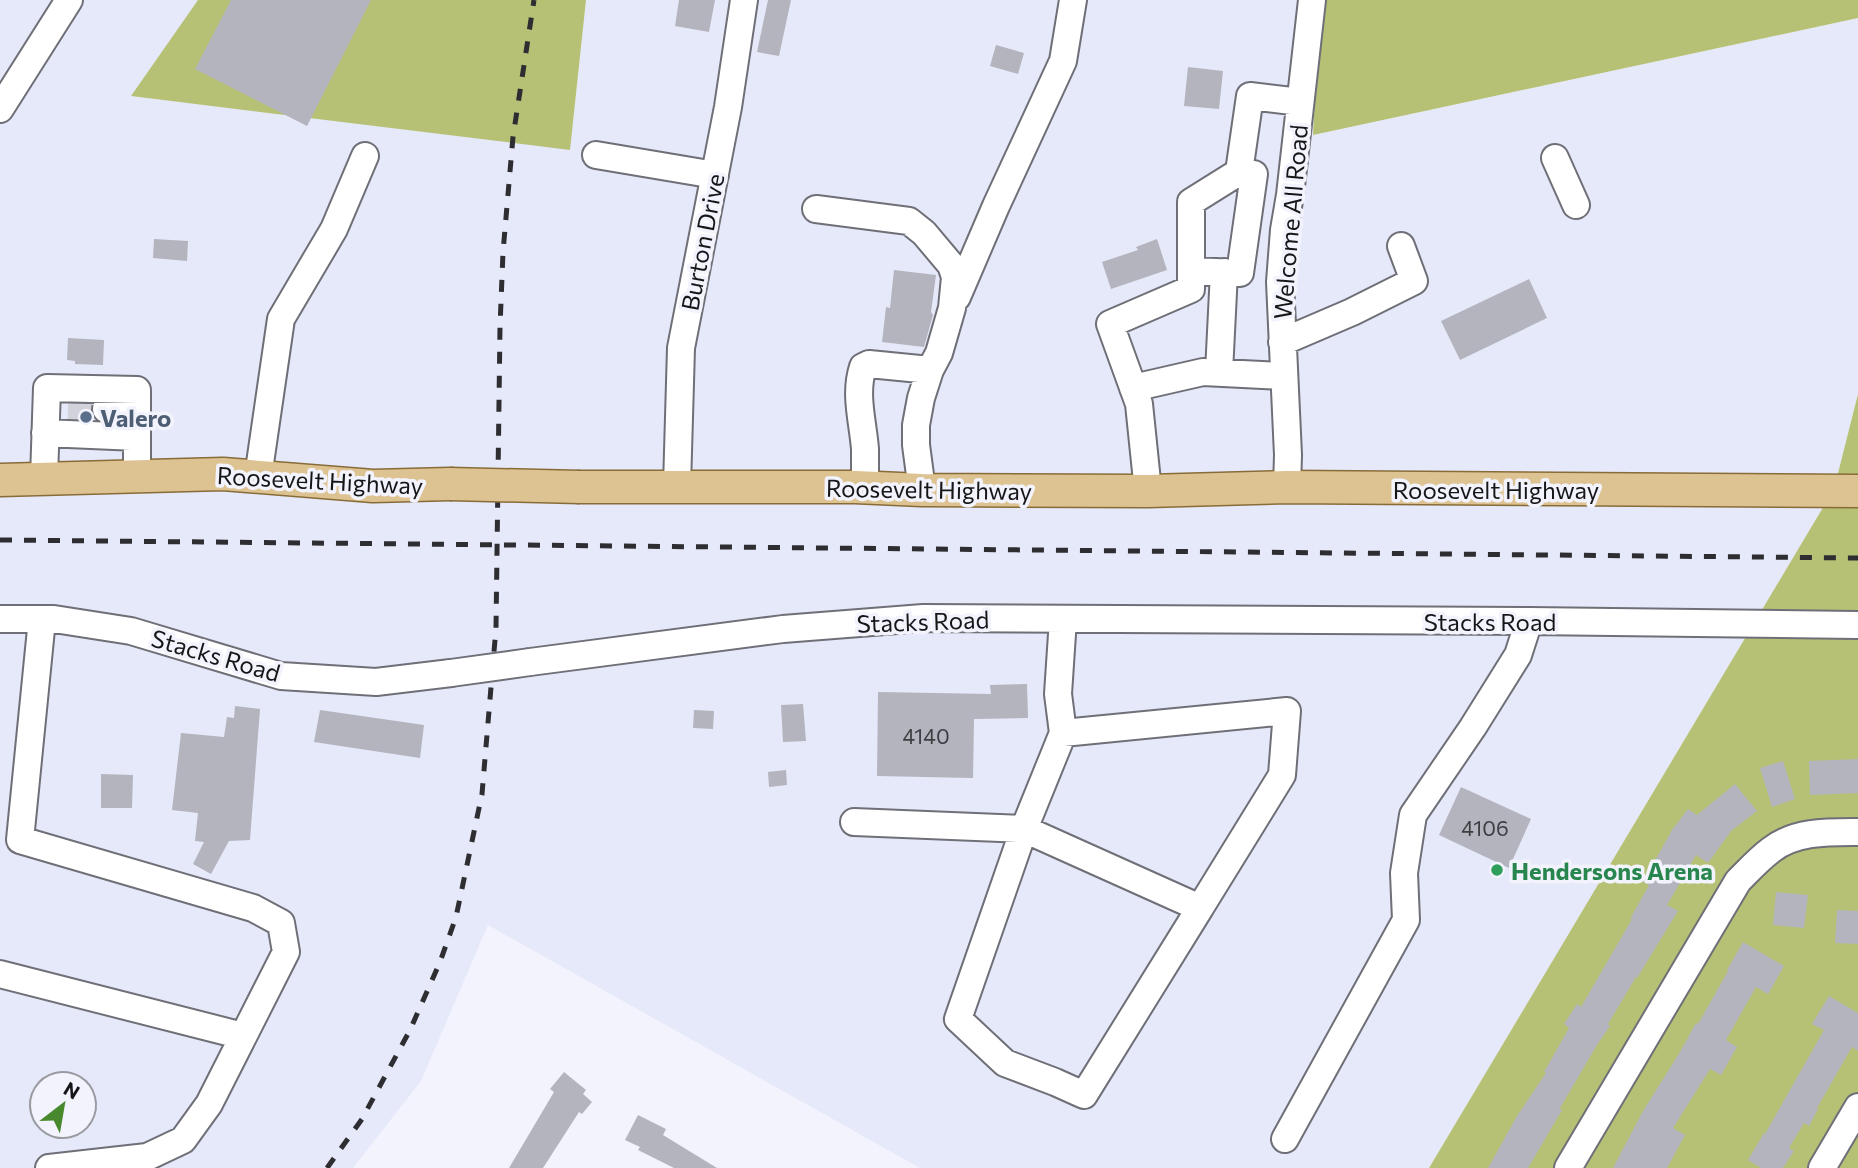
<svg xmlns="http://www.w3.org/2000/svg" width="1858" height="1168" viewBox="0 0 1858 1168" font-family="Commissioner,sans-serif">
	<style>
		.built { fill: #e6e9f9; fill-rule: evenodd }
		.forest { fill: #b6c175 }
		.building { fill: #b3b4bd }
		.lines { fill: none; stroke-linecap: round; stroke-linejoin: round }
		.minor-tunnel { stroke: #d1d2da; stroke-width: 26; stroke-dasharray: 26 13; stroke-linecap: butt }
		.minor-casing { stroke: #6e6f77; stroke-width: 30 }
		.major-casing { stroke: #886c38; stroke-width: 35 }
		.minor { stroke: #fff; stroke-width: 26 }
		.major { stroke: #ddc292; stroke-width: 32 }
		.rail { stroke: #2e2e32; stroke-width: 5; stroke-dasharray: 12 12; stroke-linecap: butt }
		.minor-bridge-casing { stroke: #6e6f77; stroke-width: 30; stroke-linecap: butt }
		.major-bridge-casing { stroke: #886c38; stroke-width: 35; stroke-linecap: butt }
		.minor-bridge { stroke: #fff; stroke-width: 26 }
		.major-bridge { stroke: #ddc292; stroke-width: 32 }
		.service-dot { fill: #5c6f8a; stroke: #f2f3fc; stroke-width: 2.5 }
		.leisure-dot { fill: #2e9e5b; stroke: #f2f3fc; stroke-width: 2.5 }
		.labels { text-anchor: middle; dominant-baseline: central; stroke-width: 7; stroke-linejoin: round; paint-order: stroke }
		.number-label { font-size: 21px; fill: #3d3e42 }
		.street-label { font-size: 24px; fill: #161619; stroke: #f2f3fc }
		.service-label { font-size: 24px; font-weight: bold; fill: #4e5e75; stroke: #f2f3fc; text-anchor: start }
		.leisure-label { font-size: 24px; font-weight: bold; fill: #27864d; stroke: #f2f3fc; text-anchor: start }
	</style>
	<rect width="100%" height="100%" fill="#f2f3fc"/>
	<path class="built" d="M0 0H198L132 96 570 149 586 0H1320L1313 135 1858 18V394L1834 489 1429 1168H920L488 925 421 1081 353 1168H0ZM42 1084H84V1126H42Z"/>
	<path class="forest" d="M198 0H586L570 150 131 96Z
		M1320 0H1858V18L1313 135Z
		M1858 394V1168H1429L1834 489Z"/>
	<path class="building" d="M231 0H371L307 126 195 69Z
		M679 0H715L709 32 675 26Z
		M768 0H791L779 56 757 52Z
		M996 45 1024 53 1018 74 990 66Z
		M1188 67 1223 71 1219 109 1184 106Z
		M154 239 188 241 187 261 153 258Z
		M1157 239 1167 270 1111 289 1102 262 1138 250 1136 247Z
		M894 270 936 275 931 312 933 315 924 347 882 342 886 307 890 308Z
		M1529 279 1547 318 1460 360 1441 321Z
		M68 338 104 340 103 365 75 364V361L67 360Z
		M68 404 91 405 92 416 95 419 68 418Z
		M1027 684 1028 718 974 719 973 778 877 776 878 692 991 694 990 685Z
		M803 704 806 741 783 742 781 705Z
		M235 706 260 709 250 840 229 841 211 874 193 864 204 842 195 841 198 813 172 810 181 733 224 737 227 717 234 718Z
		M320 710 424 725 420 758 314 742Z
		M694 710 714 711 713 729 693 728Z
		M1858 759V793L1810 795 1809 761Z
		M1783 761 1795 799 1772 807 1760 768Z
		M786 770 787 785 769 787 768 772Z
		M101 774 133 775 132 808H101Z
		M1735 784 1757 811 1731 831 1708 863 1696 855 1667 905 1678 911 1637 978 1636 977 1608 1024 1610 1026 1597 1045 1560 1108 1562 1110 1528 1168H1488L1517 1116 1546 1073 1544 1072 1569 1028 1564 1024 1577 1004 1581 1007 1632 919H1630L1649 885 1643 882 1672 830 1688 809 1697 815Z
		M1461 787 1531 819 1509 868 1439 835Z
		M1776 892 1808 895 1804 928 1773 925Z
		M1837 910 1858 911V944L1835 943Z
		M1743 942 1784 966 1768 994 1756 987 1726 1040 1737 1047 1721 1075 1710 1069 1673 1128 1685 1135 1667 1168H1613L1643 1111 1680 1052 1696 1023 1698 1024 1728 971 1727 970Z
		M1829 996 1858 1013V1051L1852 1047 1817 1108 1818 1109 1809 1126 1804 1123 1789 1148 1794 1151 1783 1168H1761L1748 1160 1764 1133 1765 1134 1824 1030 1812 1024Z
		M564 1072 586 1090 583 1094 592 1102 582 1114 579 1112 543 1168H509L554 1092 550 1089Z
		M638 1115 666 1129 663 1135 717 1168H674L638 1150 640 1147 625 1140Z"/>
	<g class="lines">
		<path class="minor-tunnel" d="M68 408 106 409"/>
		<defs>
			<path id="minor" d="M0 109 69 0
				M596 155 715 175
				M1555 158 1576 205
				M816 209 909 221 924 233 951 265 955 277 952 308 939 353 930 370 921 398 916 425V445L922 490
				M1191 271 1240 273 1254 174
				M957 297 996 206 1063 61 1073 0
				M1282 342 1352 312 1414 281 1401 246
				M1219 372 1224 272
				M1133 388 1203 372 1284 376
				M106 409 137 410
				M45 433 137 437
				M258 477 281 319 334 229 365 156
				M44 478 47 388 137 390V476
				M677 486 681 348 728 107 744 0
				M1287 487 1288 455 1280 282 1284 230 1290 195 1312 0
				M865 488C865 475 865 462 865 449 863 422 854 394 863 367L869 364 930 370
				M1148 491 1139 404 1110 324 1191 289V202L1239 172 1250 96 1300 102
				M0 619H54L131 631 281 676 376 682 451 673
				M42 619 20 840 253 908 281 923 286 952 209 1104 183 1140 147 1157 49 1168
				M530 662 783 629 923 618 1529 621 1858 625
				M1063 733 1287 711 1282 775 1200 908
				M854 822 1024 829 1063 733 1058 694 1063 619
				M1024 829 1200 908 1084 1095 1055 1082 1005 1063 958 1019Z
				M0 974 243 1036
				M1285 1139 1406 920 1404 873 1413 815 1473 727 1518 655 1529 621
				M1568 1168 1738 881C1749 870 1759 859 1771 850 1795 831 1829 832 1858 832
				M1822 1168 1858 1107"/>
			<path id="major" d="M0 480 223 474 373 486 450 484
				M580 487H855L922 490 1148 491 1287 487 1858 491"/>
		</defs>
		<use href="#minor" class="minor-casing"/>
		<use href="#major" class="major-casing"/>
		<use href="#minor" class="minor"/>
		<use href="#major" class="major"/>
		<path class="rail" d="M0 540 1858 558
			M327 1168 362 1119 410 1030 440 962 456 917 482 794 496 628 500 327 503 252 513 137 534 0"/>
		<defs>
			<path id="minor-bridge" d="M451 673 530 662"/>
			<path id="major-bridge" d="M450 484 580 487"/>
		</defs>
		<use href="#minor-bridge" class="minor-bridge-casing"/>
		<use href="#major-bridge" class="major-bridge-casing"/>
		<use href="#minor-bridge" class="minor-bridge"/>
		<use href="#major-bridge" class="major-bridge"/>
	</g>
	<circle class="service-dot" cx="86" cy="417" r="7"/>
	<circle class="leisure-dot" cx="1497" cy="870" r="7"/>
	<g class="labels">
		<g class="number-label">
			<text x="926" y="735">4140</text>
			<text x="1485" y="827">4106</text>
		</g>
		<g class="street-label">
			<text transform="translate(1290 222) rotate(-85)">Welcome All Road</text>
			<text transform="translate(702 242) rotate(-79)">Burton Drive</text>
			<text transform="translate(320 480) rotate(3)">Roosevelt Highway</text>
			<text transform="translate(929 489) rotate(1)">Roosevelt Highway</text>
			<text x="1496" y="489">Roosevelt Highway</text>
			<text transform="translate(923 621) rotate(-2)">Stacks Road</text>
			<text x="1490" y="621">Stacks Road</text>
			<text transform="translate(216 655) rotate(16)">Stacks Road</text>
		</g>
		<g class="service-label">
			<text x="100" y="417">Valero</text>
		</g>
		<g class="leisure-label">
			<text x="1511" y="870">Hendersons Arena</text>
		</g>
	</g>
	<g transform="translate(63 1105) rotate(31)"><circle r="33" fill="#f2f3fc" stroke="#9a9ba1" stroke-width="2"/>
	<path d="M0-5L12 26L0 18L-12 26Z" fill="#47892c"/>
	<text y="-10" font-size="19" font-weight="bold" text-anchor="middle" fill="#161619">N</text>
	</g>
</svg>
